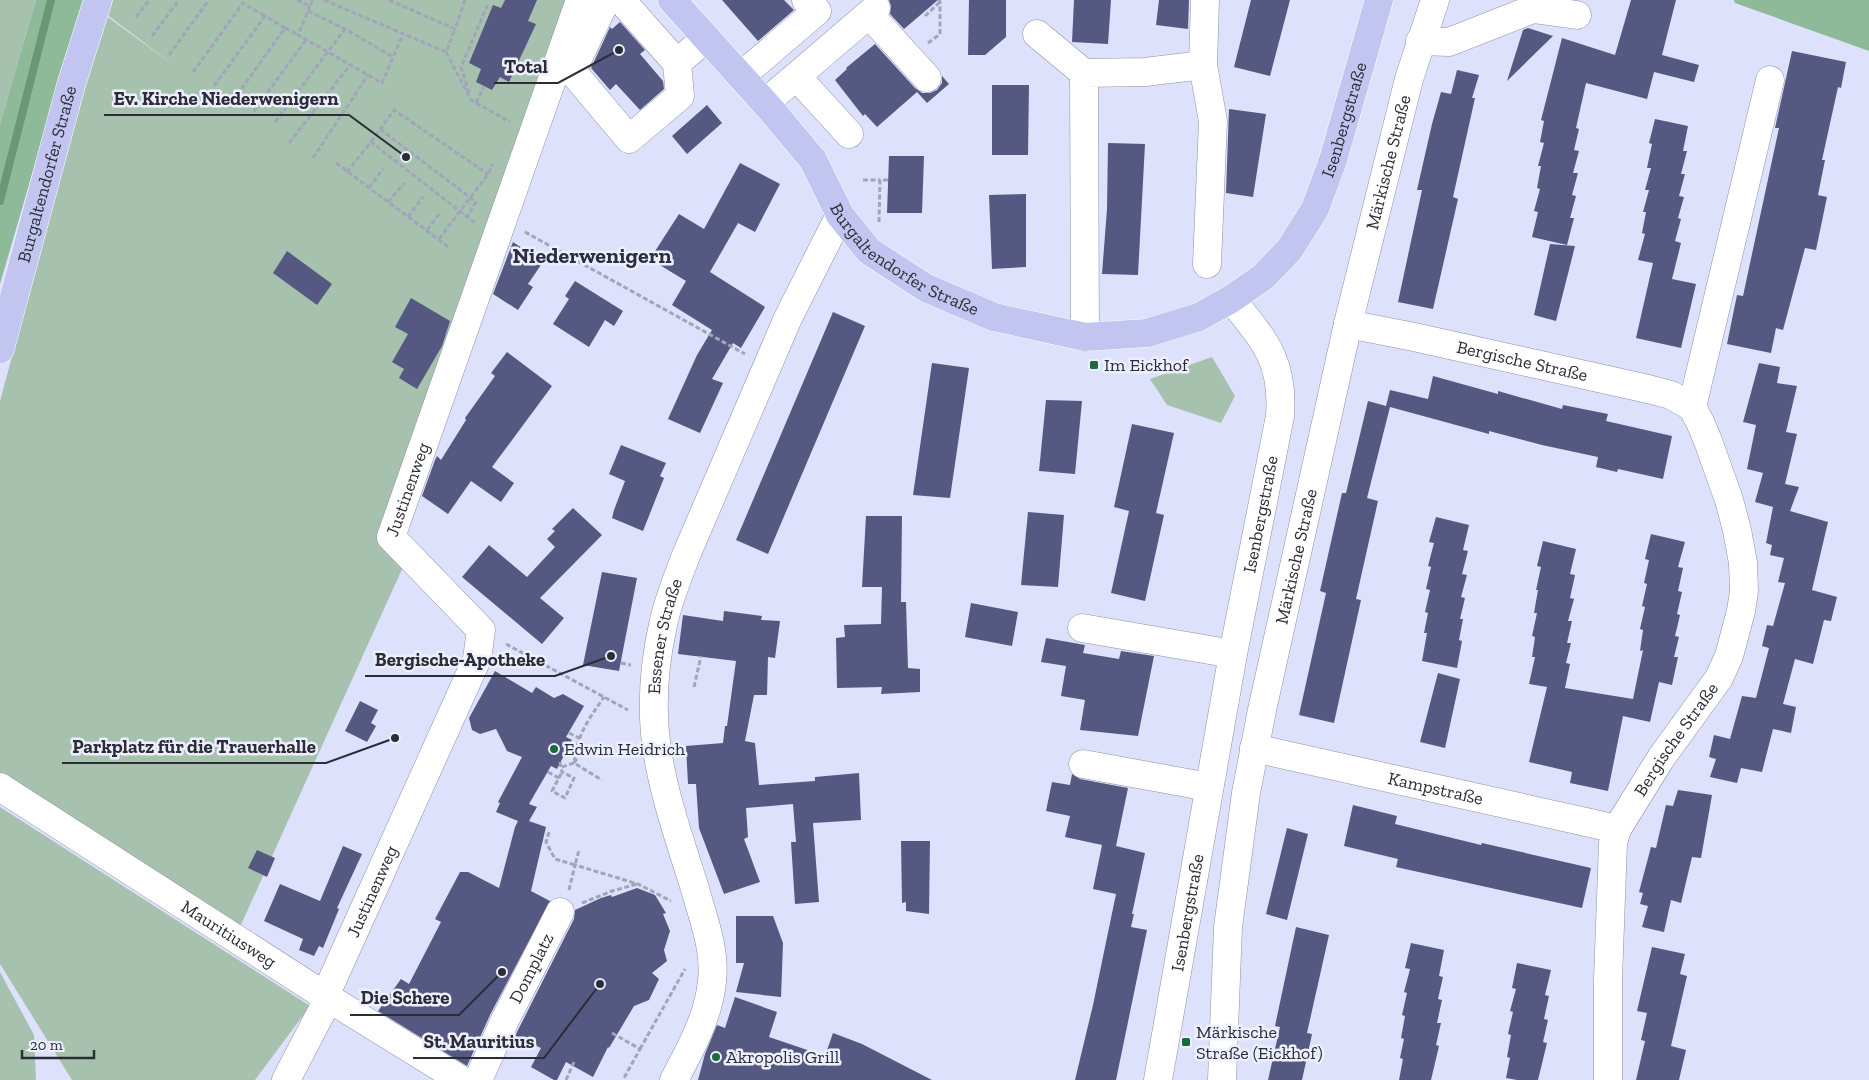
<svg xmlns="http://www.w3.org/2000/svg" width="1869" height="1080" viewBox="0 0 1869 1080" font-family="'Zilla Slab',serif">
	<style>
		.green { fill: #a6c1ad }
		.forest { fill: #8eba9a }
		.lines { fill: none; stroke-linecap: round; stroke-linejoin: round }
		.stream { stroke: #6c9777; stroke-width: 8 }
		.building { fill: #555982 }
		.minor-casing { stroke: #8d90a8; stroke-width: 29 }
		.major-casing { stroke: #fff; stroke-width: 29 }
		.path { stroke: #a2a5b9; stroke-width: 3; stroke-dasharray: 5 2.5; stroke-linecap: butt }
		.minor { stroke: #fff; stroke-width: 28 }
		.major { stroke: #c1c5ef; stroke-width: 28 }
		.poi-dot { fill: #1b6b3b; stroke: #edefff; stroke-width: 2 }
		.labels { text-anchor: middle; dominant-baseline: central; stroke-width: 5; stroke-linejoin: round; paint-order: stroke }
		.street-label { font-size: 18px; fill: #2b2c36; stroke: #edefff }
		.poi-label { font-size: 18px; fill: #2b2c36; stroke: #edefff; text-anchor: start }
		.district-label { font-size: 22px; font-weight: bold; fill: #2c2e42; stroke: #edefff }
		.leader { fill: none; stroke: #2b2c36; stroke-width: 2 }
		.callout-dot { fill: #2b2c36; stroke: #edefff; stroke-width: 2 }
		.callout-label { font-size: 19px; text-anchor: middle; font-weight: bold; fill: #2b2c36; stroke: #edefff; stroke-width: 5; stroke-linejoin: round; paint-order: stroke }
	</style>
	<rect width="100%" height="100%" fill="#dde1fb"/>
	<path class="green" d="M0 0H36L0 124Z
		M113 0H570L377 539 403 567 239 929 0 776V401L105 15 179 69 106 14Z
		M1212 357 1235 396 1221 423 1167 405 1150 379Z
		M0 807 310 1006 255 1080H72L0 964Z
		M0 972 34 1035 36 1080H0Z"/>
	<path class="forest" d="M36 0H83L0 284V124Z
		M1734 0H1869V51L1735 3Z"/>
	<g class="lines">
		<path class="stream" d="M0 201 51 0"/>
	</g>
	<path class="building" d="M505 0H537L528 21 536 24 509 82 500 77 492 90 476 82 481 69 469 63 493 5 501 8Z
		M722 0H784L794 10 758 41Z
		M889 0H938L904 29 890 14 891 6Z
		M969 0H1006V37L985 55H968Z
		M1074 0H1111L1108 44 1072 42Z
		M1159 0H1189L1188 29 1156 25Z
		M1251 0H1290L1270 76 1234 67Z
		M1631 0H1676L1662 55 1699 65 1694 82 1654 72 1647 99 1586 83 1576 128 1579 129 1574 150 1579 151 1573 173H1578L1572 195 1576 196 1570 218H1574L1567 245 1532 237 1538 212 1534 211 1540 189 1537 188 1541 166H1538L1544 143 1540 142 1544 121 1541 120 1562 38 1615 55Z
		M620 22 645 50 640 54 663 81 664 89 640 110 616 84 610 90 591 68 610 27 612 29Z
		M1528 28 1553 36 1507 81 1523 30Z
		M875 44 915 88 922 93H930L937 90 942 83V76L949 84 927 103 917 92 877 127 865 114 863 116 835 80 847 69 846 68Z
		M1792 51 1846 62 1841 88 1838 87 1822 160H1825L1818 195 1827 197 1816 250 1805 248 1783 330 1776 328 1771 353 1727 344 1737 295 1743 296 1779 128H1775Z
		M1457 70 1479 75 1472 98H1475L1453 197 1458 199 1433 309 1398 302 1422 190H1417L1432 124 1441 92 1451 94Z
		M992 85H1029L1028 155H992Z
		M707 105 722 123 687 154 672 136Z
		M1229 109 1266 114 1253 197 1226 193Z
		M1655 119 1688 126 1683 151H1687L1681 174H1685L1679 196 1684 197 1678 218 1681 219 1675 241 1681 243 1672 279 1696 284 1681 348 1636 338 1653 263 1638 260 1645 234 1642 233 1646 212H1643L1649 190H1645L1651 168H1647L1652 144 1649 143Z
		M1108 143 1145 144 1138 275 1102 274 1107 209Z
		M889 156H924L922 213H887Z
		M740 163 780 184 755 232 738 223 710 272 765 307 741 348 733 343 712 379 723 383 700 433 668 419 697 355 712 330 672 305 686 281 650 259 679 214 704 229Z
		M1026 194V267L992 269 989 195Z
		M513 242 543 262 528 284 533 287 518 310 493 294Z
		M1550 244 1575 246 1556 321 1534 315Z
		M287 251 332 284 317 305 273 273Z
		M575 281 623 311 614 326 605 320 589 347 553 324 569 299 565 296Z
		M411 298 450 321 442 346 417 389 399 378 404 369 392 362 408 334 395 327Z
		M833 312 865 326 768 554 736 540Z
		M507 352 552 386 492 467 514 483 501 502 471 481 448 514 422 496 435 460 437 456 441 460 466 420 465 418 495 376 491 373Z
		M932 363 969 368 950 498 913 495Z
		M1759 363 1780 367 1777 383 1797 386 1786 432 1797 434 1785 484 1799 487 1790 511 1828 522 1812 590 1837 597 1831 621 1824 620 1813 664 1795 659 1783 704 1796 707 1791 733 1773 729 1762 772 1741 768 1737 783 1710 777 1716 759 1709 757 1714 735 1730 739 1742 696 1756 698 1769 648 1762 646 1767 625 1773 626 1785 583 1778 582 1784 558 1770 555 1772 545 1766 543 1773 507 1755 502 1763 473 1747 469 1756 425 1743 422Z
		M1433 376 1498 394V391L1562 409 1563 405 1608 414 1606 421 1672 436 1663 479 1618 469 1617 472 1596 467 1598 457 1542 445 1489 431V434L1390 407 1367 498 1378 501 1356 599 1361 600 1334 723 1299 715 1326 593 1320 591 1342 493H1346L1368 401 1386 406 1390 390 1428 399Z
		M1046 400 1082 401 1075 474 1039 471Z
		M1132 424 1174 433 1156 513 1164 515 1145 601 1111 593 1129 511 1114 507Z
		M621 445 666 463 660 476 664 478 643 531 612 518 614 510 625 481 609 474Z
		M573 508 602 535 540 598 564 618 542 644 462 577 489 545 527 577 555 547 547 539 555 531 552 529Z
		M1028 512 1064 515 1058 587 1021 585Z
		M866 516H902L901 602H906L908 668 920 669V692L881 694 882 687 837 688 836 638 845 637 844 625 881 624 882 587H862Z
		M1436 517 1469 525 1463 550 1468 551 1462 574 1467 575 1461 597 1465 598 1460 619H1463L1459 640 1462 641 1457 668 1422 661 1427 633H1424L1428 613 1425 612 1430 590 1426 589 1431 567 1428 566 1434 543 1429 542Z
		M1651 534 1685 542 1678 567 1683 568 1678 591 1682 592 1677 614 1680 615 1675 636 1679 637 1674 657H1678L1672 685 1659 682 1650 722 1623 716 1608 791 1570 783 1572 772 1529 762 1547 687 1529 684 1535 657H1532L1535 637 1532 636 1537 613H1534L1538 590H1536L1541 567 1537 566 1543 541 1576 549 1570 574 1575 575 1570 598 1574 599 1568 621H1572L1567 643H1571L1566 663 1570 664 1565 688 1633 699 1643 650 1640 651 1643 630 1640 629 1645 607 1642 606 1647 584 1644 583 1649 560 1645 559Z
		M602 572 637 578 619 671 583 665Z
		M971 603 1018 612 1012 646 965 637Z
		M724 611 762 616 761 620 780 621 775 658 768 657 767 695H754L745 741 755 743 759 785 815 781V777L859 773 861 820 813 823 819 902 795 904 791 842H796L793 804 746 808 748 837 744 839 760 882 724 894 699 828 696 784H688L686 746 723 743 725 726H727L736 661 678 654 683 615 723 621Z
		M1046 638 1085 645 1083 653 1119 659 1121 651 1154 656 1138 736 1080 730 1085 700 1061 696 1066 666 1041 662Z
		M495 671 532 693 536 687 554 698 563 694 584 706 566 737 572 740 557 769 551 766 529 804 537 807 529 821 546 827 531 891 550 901 491 1013 467 1066 378 1011 401 979 409 984 441 922 435 919 460 872H468L499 888 515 827 518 821 496 812 500 803 498 802 522 757 507 751 496 729 480 734 472 730 469 718Z
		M1438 673 1460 679 1445 748 1420 742Z
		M360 701 378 710 371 723 376 726 367 742 345 731Z
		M1072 774 1080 779 1128 788 1116 846 1145 853 1132 914H1134L1131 927 1147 930 1116 1080H1075L1093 1005 1116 894 1093 889 1102 845 1065 837 1070 816 1046 811 1052 782 1070 785Z
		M1678 790 1712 795 1701 858 1692 857 1681 903 1671 900 1664 932 1642 927 1648 906 1640 904 1643 893 1639 892 1651 847 1656 848 1666 805 1673 806Z
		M1353 805 1397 816 1395 824 1481 845 1482 843 1591 868 1582 908 1396 867 1398 859 1344 846Z
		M1287 828 1308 834 1287 920 1266 914Z
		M901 841H930L929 914 906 911V902L902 903Z
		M343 846 362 854 337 908 339 909 323 948 319 946 314 956 299 950 303 939 264 921 280 884 320 901Z
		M257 850 275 858 267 877 248 868Z
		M637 888 655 895 666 913 663 914 670 931 664 950 667 961 652 973 659 979 649 1000 634 1006 609 1048 608 1047 593 1077 566 1062 557 1080H554L531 1067 541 1048 515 1036 574 919 575 910 601 898 611 895 612 897Z
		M736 916H773L783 943 781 997 736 992 744 963H736Z
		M1296 927 1329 935 1307 1033 1312 1034 1302 1080H1268L1280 1027 1275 1026Z
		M1411 943 1444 950 1439 976 1443 977 1438 999 1442 1000 1437 1023H1441L1436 1045 1439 1046 1431 1080H1399L1403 1059 1400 1058 1404 1039 1401 1038 1405 1016 1402 1015 1407 993 1404 992 1410 969 1405 968Z
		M1652 947 1685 954 1680 974 1687 976 1671 1046 1686 1050 1679 1080H1636L1645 1041 1641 1040 1647 1013 1637 1011Z
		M1517 963 1551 970 1545 995 1549 996 1544 1019 1548 1020 1543 1042 1547 1043 1538 1080H1517L1506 1078 1510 1058 1507 1057 1511 1035 1508 1034 1513 1012 1510 1011 1516 989 1512 988Z
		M735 997 777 1012 769 1037 825 1056 833 1033 862 1044 932 1080H698L705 1054 717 1025 725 1028Z"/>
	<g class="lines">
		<defs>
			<g id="minor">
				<path d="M621 0 677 63 706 38"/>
				<path d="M603 6 572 71 629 139 680 96 677 63"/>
				<path d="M869 14 927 78"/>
				<path d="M1037 34 1084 73"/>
				<path d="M1420 41 1449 42 1533 9 1577 15"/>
				<path d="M1203 65 1205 0"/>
				<path d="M741 76 817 11 806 0"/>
				<path d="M797 77 849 134"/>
				<path d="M765 103 876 8"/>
				<path id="s1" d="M1348 324 1414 337 1648 389 1671 395 1692 407"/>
				<path d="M1085 337 1084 73 1145 72 1203 65 1213 121 1207 264"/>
				<path d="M1082 628 1233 654"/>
				<path id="s2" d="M1254 748 1617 829"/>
				<path d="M1083 764 1209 787"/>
				<path id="s3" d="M0 787 325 996 461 1080"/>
				<path id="s4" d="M286 1080 323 1009 325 996 477 659 481 630 391 537 580 0"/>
				<path id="s5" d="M478 1080 505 1020 560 912"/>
				<path id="s6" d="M674 1080C690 1050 709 1016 712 981 716 951 703 918 695 889 681 844 664 796 657 750 651 709 654 665 663 625 668 600 678 577 687 553L788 318 840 215"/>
				<path id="s7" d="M1158 1080 1233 654 1280 416C1284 360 1264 340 1231 299"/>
				<path id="s8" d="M1222 1080 1228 927 1246 793 1262 710 1348 324 1409 79 1435 0"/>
				<path id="s9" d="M1608 1080V979L1613 843 1617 829 1661 758 1719 678 1729 656 1741 611 1744 591 1743 563 1737 530 1729 500 1708 441 1700 422 1692 407 1770 80"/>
			</g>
			<g id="major">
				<path id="s10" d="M672 0 772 111 813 160 840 215 869 251 926 288 994 317 1085 337 1147 333 1199 317 1231 299 1263 277 1289 250 1315 209 1333 160 1379 0"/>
				<path id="s11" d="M0 349 71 85 98 0"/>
			</g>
		</defs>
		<use href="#minor" class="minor-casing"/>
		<use href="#major" class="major-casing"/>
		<path class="path" d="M297 0 310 6 313 0
			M324 0 446 52 455 29
			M389 0 455 29 465 0
			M310 6 298 35 382 83 403 34
			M308 11 345 29 393 57
			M925 16 940 2
			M136 17 149 0
			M152 36 179 0
			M928 43 940 34V2L939 0
			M446 52 471 100 510 122
			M169 55 209 0
			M193 72 243 3 265 16
			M214 86 265 16 285 28
			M469 93 461 67 487 6 492 8
			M237 95 285 28 298 35
			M476 103 484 86
			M254 111 306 40
			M275 122 345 29
			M380 129 476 202 467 217
			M371 142 394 110 488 174
			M289 143 350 65
			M313 158 368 75
			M336 163 450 248
			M347 172 371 142 475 223
			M863 180H880
			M369 188 383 169
			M388 202 404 183
			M408 217 423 197
			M879 222 880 180H888
			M427 230 441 212
			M525 232 745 354
			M439 239 488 174 493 164
			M506 644 628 710
			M621 663 631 665
			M694 687 701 656
			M569 733 579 738 586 746 574 763 602 780
			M560 762 562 772 574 778 565 798 552 791 562 772
			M562 767 574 763C577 735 588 720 604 697
			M548 772 559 778
			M549 832 546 842 555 859 575 865 579 850
			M569 890 575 865 638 884 671 901
			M582 903 612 891 637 884
			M612 1033 640 1049 623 1080
			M640 1049 685 969
			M566 1080 574 1062"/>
		<use href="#minor" class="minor"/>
		<use href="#major" class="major"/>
	</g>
	<g class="poi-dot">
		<rect x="1089" y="360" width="10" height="10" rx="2.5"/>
		<circle cx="554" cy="749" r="5"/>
		<rect x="1181" y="1037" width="10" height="10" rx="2.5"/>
		<circle cx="716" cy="1057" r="5"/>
	</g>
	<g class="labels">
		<g class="street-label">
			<text stroke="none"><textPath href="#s10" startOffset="928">Isenbergstraße</textPath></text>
			<text stroke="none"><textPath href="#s8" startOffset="935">Märkische Straße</textPath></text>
			<text stroke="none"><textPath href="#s11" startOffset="181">Burgaltendorfer Straße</textPath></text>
			<text stroke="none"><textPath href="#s10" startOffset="354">Burgaltendorfer Straße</textPath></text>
			<text stroke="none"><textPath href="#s1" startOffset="178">Bergische Straße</textPath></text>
			<text stroke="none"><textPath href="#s4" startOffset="672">Justinenweg</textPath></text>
			<text stroke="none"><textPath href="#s7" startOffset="575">Isenbergstraße</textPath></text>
			<text stroke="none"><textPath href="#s8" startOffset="530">Märkische Straße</textPath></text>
			<text stroke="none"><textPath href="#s6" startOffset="460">Essener Straße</textPath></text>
			<text stroke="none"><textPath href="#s9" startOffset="359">Bergische Straße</textPath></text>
			<text stroke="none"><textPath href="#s2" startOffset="186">Kampstraße</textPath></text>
			<text stroke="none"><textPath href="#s4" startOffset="208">Justinenweg</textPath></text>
			<text stroke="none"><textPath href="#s7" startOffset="170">Isenbergstraße</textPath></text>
			<text stroke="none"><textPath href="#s3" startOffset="272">Mauritiusweg</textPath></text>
			<text stroke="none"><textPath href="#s5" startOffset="124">Domplatz</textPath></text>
		</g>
		<g class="poi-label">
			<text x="1104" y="365">Im Eickhof</text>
			<text x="564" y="749">Edwin Heidrich</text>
			<text x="1196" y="1032">Märkische<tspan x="1196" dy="21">Straße (Eickhof)</tspan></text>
			<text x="726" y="1057">Akropolis Grill</text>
		</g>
		<g class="district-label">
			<text x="592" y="255">Niederwenigern</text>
		</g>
	</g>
	<path class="leader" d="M619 50L558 83H494M406 157L349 115H104M611 656L555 676H365M395 738L326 763H62M502 972L459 1015H350M600 984L544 1058H413"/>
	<g class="callout-dot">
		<circle cx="619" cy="50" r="5"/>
		<circle cx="406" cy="157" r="5"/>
		<circle cx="611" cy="656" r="5"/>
		<circle cx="395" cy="738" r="5"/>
		<circle cx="502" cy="972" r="5"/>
		<circle cx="600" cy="984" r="5"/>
	</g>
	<g class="callout-label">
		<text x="526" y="73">Total</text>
		<text x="226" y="105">Ev. Kirche Niederwenigern</text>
		<text x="460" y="666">Bergische-Apotheke</text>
		<text x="194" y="753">Parkplatz für die Trauerhalle</text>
		<text x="405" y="1004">Die Schere</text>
		<text x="479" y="1048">St. Mauritius</text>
	</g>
	<path d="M22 1050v8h72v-8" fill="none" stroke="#2b2c36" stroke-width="2.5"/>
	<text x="30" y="1050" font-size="15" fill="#2b2c36" stroke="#edefff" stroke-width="4" paint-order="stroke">20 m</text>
</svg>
